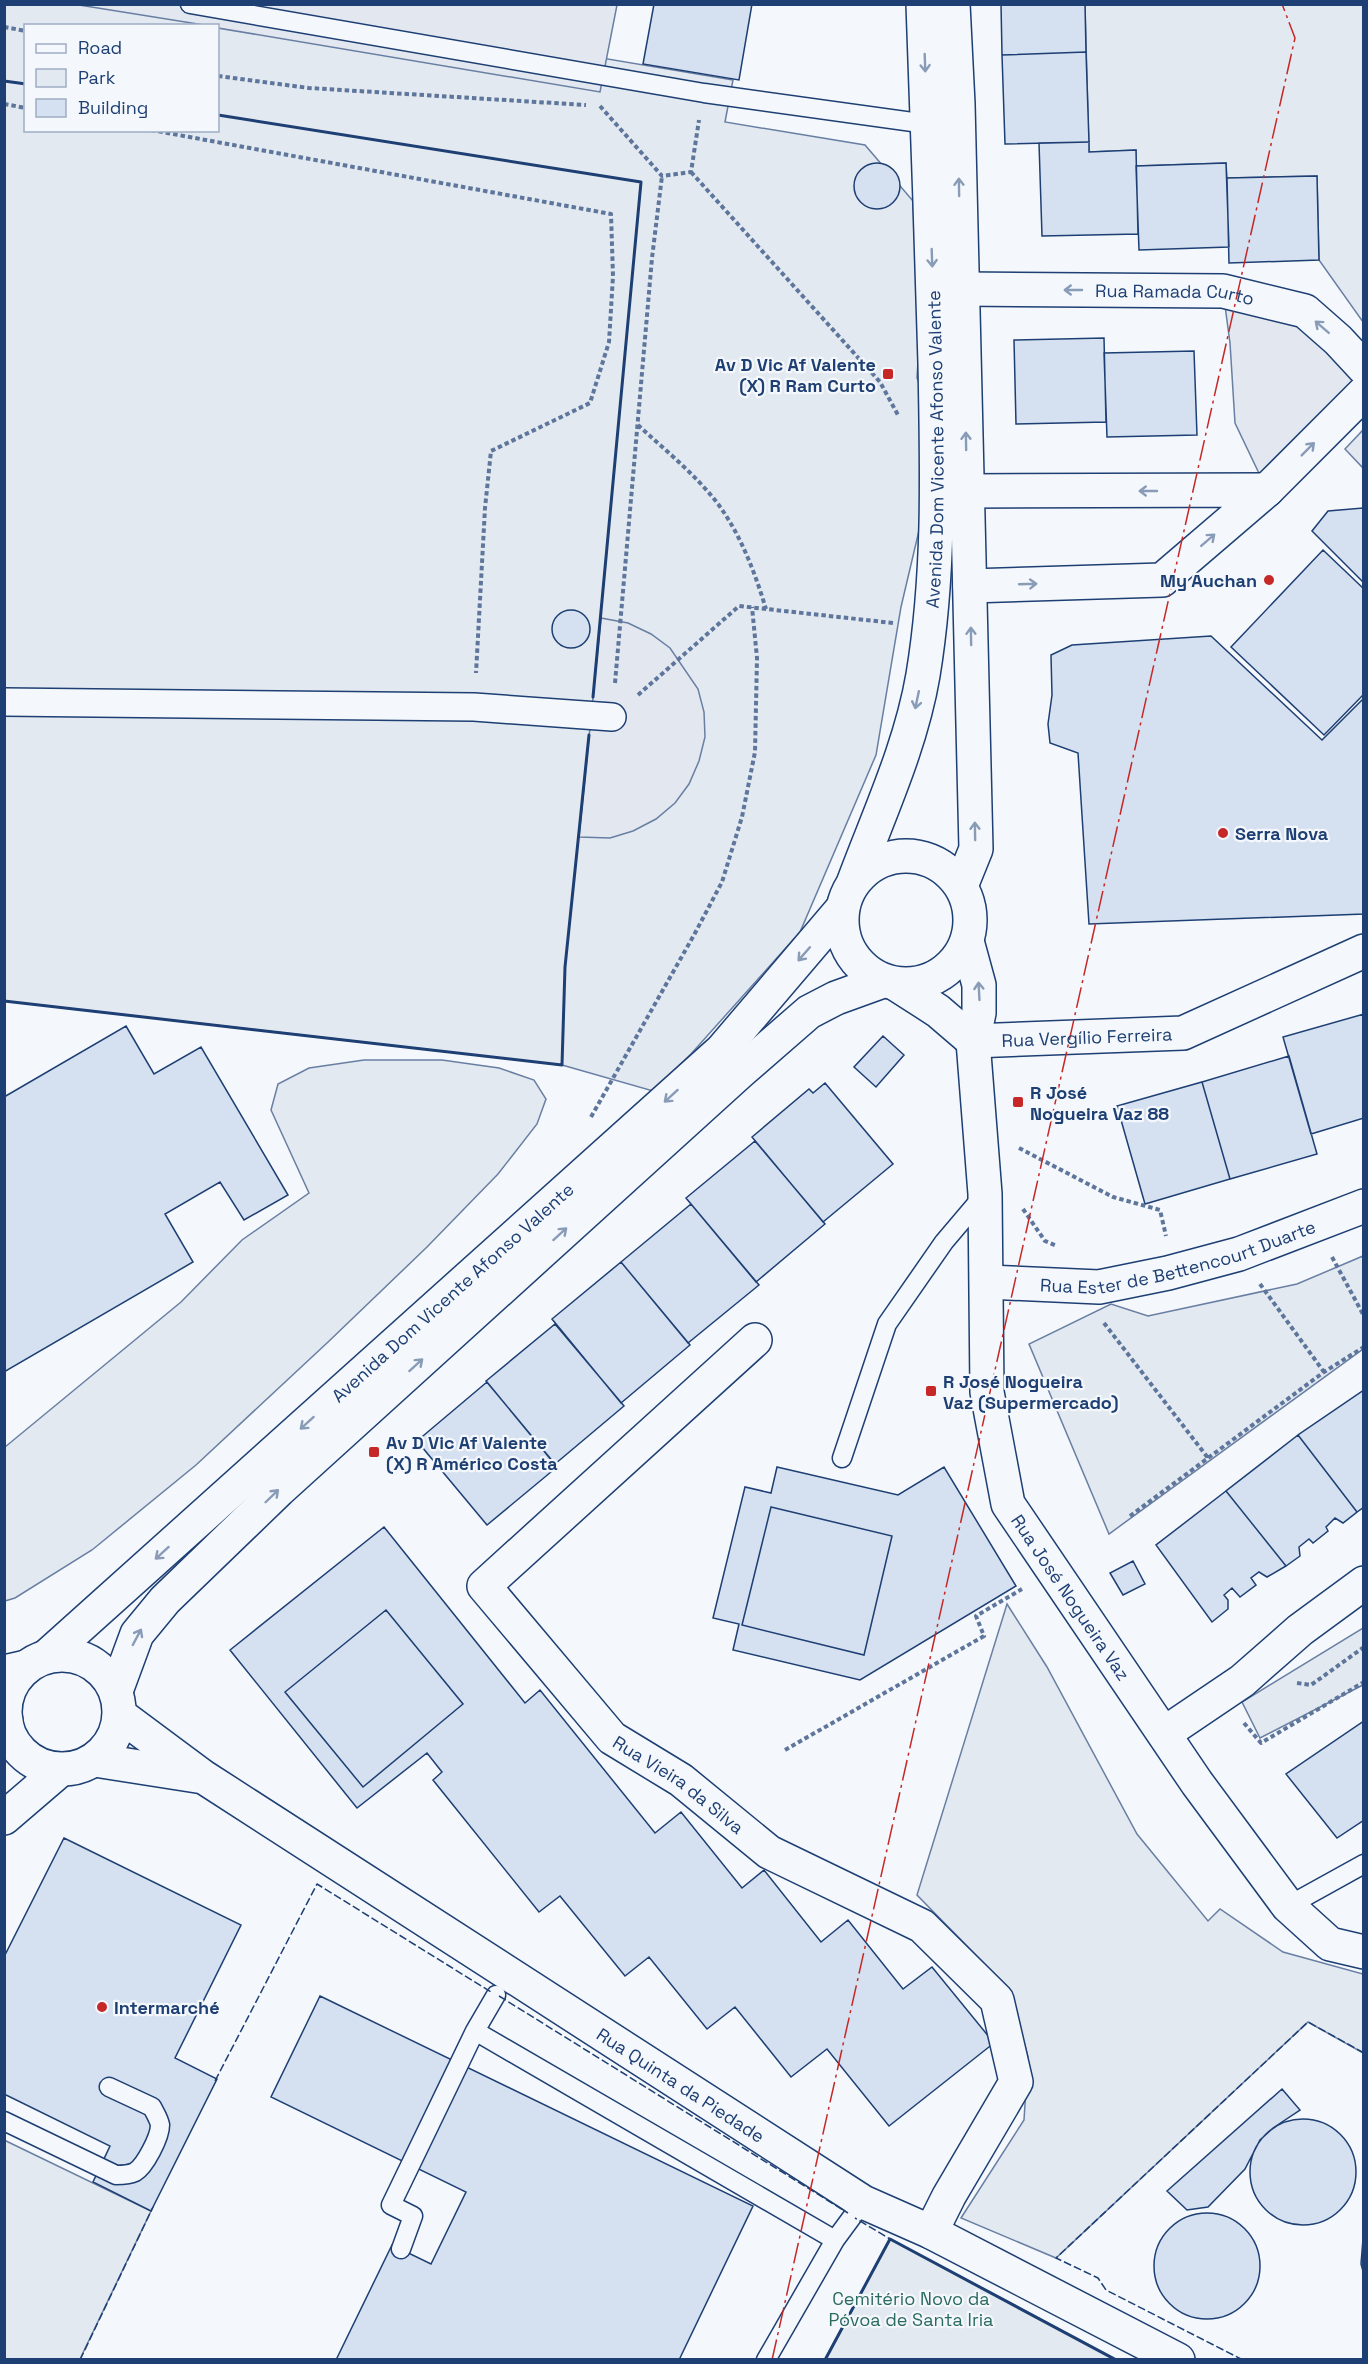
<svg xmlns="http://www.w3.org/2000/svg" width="1368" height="2364" viewBox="0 0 1368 2364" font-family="'Space Grotesk',sans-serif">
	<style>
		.green { fill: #e3e9f0; stroke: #687fa3; stroke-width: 1.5; fill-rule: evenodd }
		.parking { fill: #e3e8f0; stroke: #687fa3; stroke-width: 1.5 }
		.building { fill: #d5e0f0; stroke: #1d3f73; stroke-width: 1.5 }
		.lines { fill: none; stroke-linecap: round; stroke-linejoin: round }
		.service-casing { stroke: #1d3f73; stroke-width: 21 }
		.pedestrian-casing { stroke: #1d3f73; stroke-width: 30 }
		.minor-casing { stroke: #1d3f73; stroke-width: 36 }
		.tertiary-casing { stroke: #1d3f73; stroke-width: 36 }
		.path { stroke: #5e769c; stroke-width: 4; stroke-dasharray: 4.5 3; stroke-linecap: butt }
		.service { stroke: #f4f7fb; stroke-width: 18 }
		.pedestrian { stroke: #f4f7fb; stroke-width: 27 }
		.minor { stroke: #f4f7fb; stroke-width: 33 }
		.tertiary { stroke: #f4f7fb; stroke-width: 33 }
		.fence { stroke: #1d3f73; stroke-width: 1.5; stroke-dasharray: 8 3; stroke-linecap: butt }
		.wall { stroke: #1d3f73; stroke-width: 3 }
		.power { stroke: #c62828; stroke-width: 1.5; stroke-dasharray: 21 4.5 3 4.5; stroke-linecap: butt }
		.oneway { stroke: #889bb7 }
		.poi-dot { fill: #c62828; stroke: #f4f7fb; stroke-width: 2 }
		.labels { text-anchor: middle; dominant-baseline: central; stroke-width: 4.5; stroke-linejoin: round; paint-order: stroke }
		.street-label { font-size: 18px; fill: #1d3f73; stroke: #f4f7fb }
		.poi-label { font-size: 18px; font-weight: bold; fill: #1d3f73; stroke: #f4f7fb; text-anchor: start }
		.park-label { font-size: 18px; fill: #2c6c60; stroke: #f4f7fb }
	</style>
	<rect width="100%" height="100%" fill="#f4f7fb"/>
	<path class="green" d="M5 5H285L733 80 725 122 865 145 913 201 919 345 917 378 941 437 901 607 876 755 800 932 691 1054 653 1091 562 1065 5 1001ZM26 26H218V130H26Z
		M1085 5H1363V322L1319 260 1317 176 1227 178 1226 163 1136 166V150L1089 152Z
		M364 1060H442L499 1068 534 1080 546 1099 537 1124 498 1174 427 1247 327 1343 196 1465 92 1550 15 1598 5 1601V1447L181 1302 242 1240 309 1193 271 1110 278 1084 309 1068Z
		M1363 1256V1349L1109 1534 1029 1344 1111 1304 1148 1316 1297 1284Z
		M1007 1604 1047 1667 1137 1834 1208 1921 1220 1909 1283 1952 1363 1974V2053L1308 2022 1056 2258 961 2218 1024 2120 1028 2057 1010 1990 917 1895Z
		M1363 1628V1685L1260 1738 1242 1702Z
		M4 2140 151 2211 80 2359H5Z
		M890 2239 1116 2359H825Z"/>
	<path class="parking" d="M79 5H617L600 92 218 28V26L204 25Z
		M1223 291 1305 311 1363 393 1267 490 1235 423 1230 343Z
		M1363 430V468L1345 449Z
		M601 618 628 623 651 634 670 648 698 689 704 712 705 737 699 761 689 784 675 803 656 819 633 831 610 838 579 837Z"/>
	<path class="building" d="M654 4H752L739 80 643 64Z
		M1001 4H1085L1086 52 1002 55Z
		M1086 52 1089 142 1005 144 1002 55Z
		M1089 142V152L1136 150 1138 234 1042 236 1039 143Z
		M854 186a23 23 0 1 1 46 0a23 23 0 1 1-46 0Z
		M1226 163 1229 247 1139 250 1136 166Z
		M1317 176 1319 260 1229 263 1227 178Z
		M1104 338 1106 422 1016 424 1014 340Z
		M1194 351 1197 435 1107 437 1104 353Z
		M1363 508 1364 509V583L1312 531 1328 511Z
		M1323 550 1364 589V694L1324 735 1231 647Z
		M552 629a19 19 0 1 1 38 0a19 19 0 1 1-38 0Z
		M1211 636 1322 740 1364 698V914L1089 924 1078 753 1050 743 1048 724 1052 695 1051 655 1072 645Z
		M1364 1014V1118L1311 1134 1283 1037Z
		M126 1026 154 1074 201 1047 288 1195 244 1220 220 1182 165 1214 193 1262 4 1372V1097Z
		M883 1036 904 1055 876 1087 854 1067Z
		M1289 1056 1317 1154 1230 1179 1202 1082Z
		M1202 1082 1230 1179 1145 1204 1117 1106Z
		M825 1083 893 1164 823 1222 752 1137 809 1089 813 1093Z
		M755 1141 825 1224 756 1282 686 1198Z
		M691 1204 759 1285 688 1343 621 1262Z
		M621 1262 690 1345 621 1403 552 1319Z
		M555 1324 624 1406 555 1464 486 1381Z
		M487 1382 557 1467 487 1525 417 1441Z
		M1364 1390V1507L1357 1512 1298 1435Z
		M1298 1435 1357 1512 1343 1523 1335 1518 1326 1527 1328 1531 1313 1543 1309 1539 1299 1547 1300 1556 1286 1566 1226 1491Z
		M777 1467 898 1495 944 1467 1016 1586 860 1680 733 1650 739 1624 713 1618 745 1487 771 1493Z
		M1226 1491 1286 1566 1267 1577 1259 1572 1251 1578 1256 1585 1240 1597 1232 1588 1224 1595 1228 1600V1609L1212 1622 1156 1545Z
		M771 1507 892 1536 864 1655 742 1625Z
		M384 1527 525 1703 540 1690 655 1833 681 1812 742 1888 764 1870 821 1942 848 1920 903 1989 932 1967 994 2043 889 2126 827 2049 791 2077 735 2007 707 2029 649 1957 625 1976 560 1896 539 1912 433 1780 442 1772 427 1753 357 1808 230 1650Z
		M1133 1561 1145 1584 1123 1595 1110 1573Z
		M386 1610 463 1704 363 1787 285 1692Z
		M1364 1721V1820L1337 1838 1286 1774Z
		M64 1838 241 1925 175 2058 217 2079 151 2211 93 2182 110 2146 4 2094V1957Z
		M320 1996 753 2206 679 2360H336L392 2245 431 2264 466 2192 271 2097Z
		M1282 2089 1300 2110 1273 2128 1260 2140 1245 2169 1208 2207 1187 2210 1167 2191Z
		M1250 2172a53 53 0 1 1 106 0a53 53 0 1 1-106 0Z
		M1154 2266a53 53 0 1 1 106 0a53 53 0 1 1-106 0Z
		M1363 2239H1364V2275L1361 2264Z"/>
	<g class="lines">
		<defs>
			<path id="service" d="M190 4 704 93 927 124
				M842 1458 887 1324 944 1242 983 1196
				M1288 1906 1364 1864
				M475 2031 835 2240
				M4 2121 116 2175C122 2175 129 2175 135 2172 145 2166 160 2137 160 2125 159 2119 155 2113 152 2107L109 2087
				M401 2249 413 2216 391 2205 475 2031 496 1995
				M766 2360 835 2240 863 2202"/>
			<path id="pedestrian" d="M4 702 474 707 612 717"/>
			<g id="minor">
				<path id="s1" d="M962 289 1223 291 1305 311 1338 340 1364 368"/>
				<path d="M1267 490 1364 393"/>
				<path d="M967 491 1267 490 1162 580 970 586"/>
				<path id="s2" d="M967 941 979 985V1013L973 1041 985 1194 987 1392 1008 1504 1197 1783 1288 1906 1330 1944 1364 1952"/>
				<path d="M896 984 938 1011 973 1041"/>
				<path id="s3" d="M973 1041 1183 1033 1364 951"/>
				<path id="s4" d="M987 1282 1099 1287 1168 1273 1239 1254 1364 1206"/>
				<path id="s5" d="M755 1340 484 1586 612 1738 681 1780 769 1852 922 1926 997 2000 1016 2082 949 2196 931 2232"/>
				<path d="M4 1672 26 1667"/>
				<path d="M4 1722 6 1721"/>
				<path d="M1165 1733 1242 1681 1300 1630 1364 1583"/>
			</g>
			<g id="tertiary">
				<path d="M953 4 958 104 976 849 961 886"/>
				<circle cx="906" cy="920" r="64"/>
				<path id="s6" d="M854 881C879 814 911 746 923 675 940 572 937 467 935 363 932 243 927 124 923 4"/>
				<circle cx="62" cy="1712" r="57"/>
				<path id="s7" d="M46 1657 722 1050 842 909"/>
				<path d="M116 1691 137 1634 165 1600 279 1490 740 1072 809 1012 836 998 883 981"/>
				<path id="s8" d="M120 1715 202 1776 863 2202 931 2232 1178 2360"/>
				<path d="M95 1760 197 1776"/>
				<path d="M4 1818 60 1770"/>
			</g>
		</defs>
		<use href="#service" class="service-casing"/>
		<use href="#pedestrian" class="pedestrian-casing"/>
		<use href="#minor" class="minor-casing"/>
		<use href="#tertiary" class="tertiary-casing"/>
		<path class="path" d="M4 27 26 31
			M218 76 309 88 586 105
			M4 104 26 108
			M600 106 662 176 691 172 699 120
			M151 130 611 214 613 276 609 342 590 403 491 451 485 508 476 673
			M691 172 880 382 898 415
			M638 425C665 450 696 475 718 504 741 535 755 573 766 609
			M615 683 652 258 662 176
			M638 695 739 606 893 623
			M591 1117 694 935 722 882 742 817 755 752 757 658 752 607
			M1019 1148 1113 1197 1160 1210 1166 1236
			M1023 1209 1045 1241 1057 1246
			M1332 1257 1364 1316
			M1260 1284 1324 1372
			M1104 1323 1208 1458
			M1130 1516 1324 1372 1364 1347
			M1297 1683 1311 1685 1364 1647
			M1244 1723 1261 1743 1364 1682
			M785 1750 984 1636 976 1616 1022 1589"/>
		<use href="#service" class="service"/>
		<use href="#pedestrian" class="pedestrian"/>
		<use href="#minor" class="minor"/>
		<use href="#tertiary" class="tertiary"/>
		<path class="fence" d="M499 1996 848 2213
			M215 2081 317 1884 491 1992
			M80 2360 153 2207
			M825 2360 890 2239 855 2218
			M1243 2360 1106 2290 1098 2278 1056 2258 1308 2022 1364 2053"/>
		<path class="wall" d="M4 81 26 84
			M218 115 641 182 593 697
			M4 1001 562 1065 565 967 589 735
			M825 2360 890 2239 1116 2360"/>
		<path class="power" d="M772 2360 1295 38 1282 4"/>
	</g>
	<defs><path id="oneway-shaft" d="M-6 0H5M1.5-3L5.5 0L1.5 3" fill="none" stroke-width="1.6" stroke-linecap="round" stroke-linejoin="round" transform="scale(1.5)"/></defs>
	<g class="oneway">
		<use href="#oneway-shaft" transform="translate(925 63) rotate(88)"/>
		<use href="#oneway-shaft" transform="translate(959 187) rotate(-91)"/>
		<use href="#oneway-shaft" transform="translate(932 258) rotate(88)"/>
		<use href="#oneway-shaft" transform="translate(1073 290) rotate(-180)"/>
		<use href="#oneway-shaft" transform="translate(1322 327) rotate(-139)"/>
		<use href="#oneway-shaft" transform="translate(966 441) rotate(-91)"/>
		<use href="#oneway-shaft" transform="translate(1308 449) rotate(-45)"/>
		<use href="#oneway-shaft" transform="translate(1148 491) rotate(180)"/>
		<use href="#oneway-shaft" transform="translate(1208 540) rotate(-41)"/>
		<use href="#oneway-shaft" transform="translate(1028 584) rotate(-2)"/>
		<use href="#oneway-shaft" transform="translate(971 636) rotate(-91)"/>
		<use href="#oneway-shaft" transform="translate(917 700) rotate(102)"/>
		<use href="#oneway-shaft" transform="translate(975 831) rotate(-91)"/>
		<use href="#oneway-shaft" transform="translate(804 954) rotate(131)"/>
		<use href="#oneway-shaft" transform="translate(979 991) rotate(-93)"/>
		<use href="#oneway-shaft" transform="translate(671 1096) rotate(138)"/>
		<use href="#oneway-shaft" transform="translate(560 1234) rotate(-42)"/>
		<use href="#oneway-shaft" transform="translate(416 1365) rotate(-42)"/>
		<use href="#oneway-shaft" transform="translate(307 1423) rotate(138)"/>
		<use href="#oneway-shaft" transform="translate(272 1496) rotate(-44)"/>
		<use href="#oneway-shaft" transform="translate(162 1553) rotate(138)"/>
		<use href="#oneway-shaft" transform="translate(137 1637) rotate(-62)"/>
	</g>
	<g class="poi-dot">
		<rect x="882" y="368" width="12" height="12" rx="3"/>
		<circle cx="1269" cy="580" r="6"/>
		<circle cx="1223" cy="833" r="6"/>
		<rect x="1012" y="1096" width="12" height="12" rx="3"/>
		<rect x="925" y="1385" width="12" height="12" rx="3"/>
		<rect x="368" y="1446" width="12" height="12" rx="3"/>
		<circle cx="102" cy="2007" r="6"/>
	</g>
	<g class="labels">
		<g class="street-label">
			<text stroke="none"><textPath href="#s1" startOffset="213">Rua Ramada Curto</textPath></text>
			<text stroke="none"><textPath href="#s6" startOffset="444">Avenida Dom Vicente Afonso Valente</textPath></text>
			<text stroke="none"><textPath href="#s3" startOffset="114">Rua Vergílio Ferreira</textPath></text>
			<text stroke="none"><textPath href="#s4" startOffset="195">Rua Ester de Bettencourt Duarte</textPath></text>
			<text stroke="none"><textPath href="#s7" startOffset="546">Avenida Dom Vicente Afonso Valente</textPath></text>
			<text stroke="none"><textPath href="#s2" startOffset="680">Rua José Nogueira Vaz</textPath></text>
			<text stroke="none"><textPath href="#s5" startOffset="646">Rua Vieira da Silva</textPath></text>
			<text stroke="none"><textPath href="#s8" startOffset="672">Rua Quinta da Piedade</textPath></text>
		</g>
		<g class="poi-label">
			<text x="876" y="364" text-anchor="end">Av D Vic Af Valente<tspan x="876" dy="21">(X) R Ram Curto</tspan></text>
			<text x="1257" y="580" text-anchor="end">My Auchan</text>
			<text x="1235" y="833">Serra Nova</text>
			<text x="1030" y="1092">R José<tspan x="1030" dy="21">Nogueira Vaz 88</tspan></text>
			<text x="943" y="1381">R José Nogueira<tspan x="943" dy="21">Vaz (Supermercado)</tspan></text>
			<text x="386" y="1442">Av D Vic Af Valente<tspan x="386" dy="21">(X) R Américo Costa</tspan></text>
			<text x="114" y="2007">Intermarché</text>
		</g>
		<g class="park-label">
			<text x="911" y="2298">Cemitério Novo da<tspan x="911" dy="21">Póvoa de Santa Iria</tspan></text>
		</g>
	</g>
	<rect width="1368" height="2364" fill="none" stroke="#1d3f73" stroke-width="12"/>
	<rect x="24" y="24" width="195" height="108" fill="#f4f7fb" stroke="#9eadc5" stroke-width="1.5"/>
	<rect x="36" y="44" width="30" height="9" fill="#f4f7fb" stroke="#9eadc5" stroke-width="1.5"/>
	<text x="78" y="54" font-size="18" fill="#1d3f73">Road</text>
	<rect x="36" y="69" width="30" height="18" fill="#e3e9f0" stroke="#9eadc5" stroke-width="1.5"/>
	<text x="78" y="84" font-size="18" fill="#1d3f73">Park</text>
	<rect x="36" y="99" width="30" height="18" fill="#d5e0f0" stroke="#9eadc5" stroke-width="1.5"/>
	<text x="78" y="114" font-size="18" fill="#1d3f73">Building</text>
</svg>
